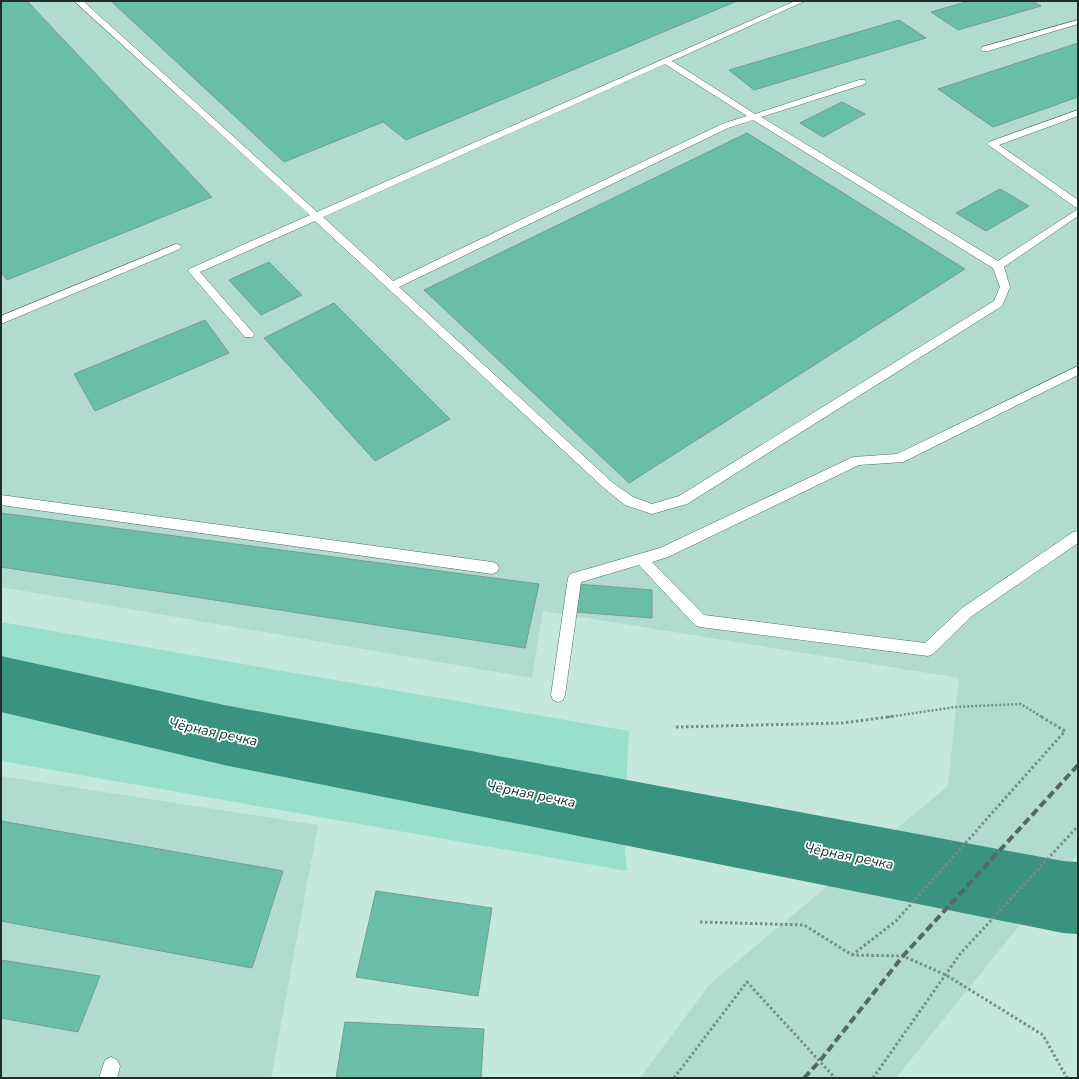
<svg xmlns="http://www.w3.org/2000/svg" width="1079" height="1079" viewBox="0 0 1079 1079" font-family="'Nunito Sans',sans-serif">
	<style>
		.built { fill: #b0dbce }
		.green { fill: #99e0cc }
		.water { fill: #3a937e; stroke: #327564 }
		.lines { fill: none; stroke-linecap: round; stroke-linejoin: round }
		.river { fill: #3a937e; fill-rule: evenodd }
		.building { fill: #68bea7; stroke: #799b91 }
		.lane-casing { stroke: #4e6e65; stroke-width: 1 }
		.path-far1 { stroke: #768f87; stroke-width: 2.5; stroke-dasharray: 2 2; stroke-linecap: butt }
		.path { stroke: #768f87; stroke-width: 3; stroke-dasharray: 2.5 2.5; stroke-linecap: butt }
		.lane { fill: #fff; fill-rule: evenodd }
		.rail { stroke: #556962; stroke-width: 4; stroke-dasharray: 8 4; stroke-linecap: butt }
		.labels { text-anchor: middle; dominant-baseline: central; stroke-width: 3.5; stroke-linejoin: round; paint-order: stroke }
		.water-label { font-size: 14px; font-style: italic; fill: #0b342b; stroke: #fff }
	</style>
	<rect width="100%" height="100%" fill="#c5e8dd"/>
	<path class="built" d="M1 1H1078V853L896 1078H640L710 984 948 786 959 678 543 611 532 678 1 587Z
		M1 776 318 825 271 1078H1Z"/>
	<path class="green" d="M1 622 629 731 626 787 1 662Z
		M1 693 623 825 627 871 1 761Z"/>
	<path class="water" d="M1078 869V933L1054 930 1063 897Z"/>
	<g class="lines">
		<path class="river" d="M1 656 224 705 1063 861 1078 862V934L1063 933 224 765 1 712Z"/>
	</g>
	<path class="building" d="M1 1H27L212 197 7 280 1 272Z
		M111 1H737L406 140 383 122 284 162Z
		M969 1H1033L1041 6 958 30 931 12Z
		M899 20 926 38 754 90 729 70Z
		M1078 43V97L993 127 938 89Z
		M842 102 865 114 823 137 800 123Z
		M747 133 965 269 629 483 424 290Z
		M1000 189 1029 206 986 231 956 213Z
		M269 262 302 295 261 315 229 280Z
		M334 303 450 419 375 461 264 338Z
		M205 320 229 353 95 411 74 374Z
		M1 513 539 584 525 648 1 567Z
		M577 584 652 590V618L575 612Z
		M1 821 283 871 252 968 1 921Z
		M376 891 492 908 478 996 356 977Z
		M1 960 100 976 78 1032 1 1018Z
		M345 1022 484 1029 481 1078H336Z"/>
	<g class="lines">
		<defs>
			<path id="lane" d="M74 1H83L317 212 795 1H805L672 61 755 114 859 80H865L866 82 865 84 761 117 998 261 1078 209V216L1004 267 1010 287 1002 306 687 504 652 514 625 505 605 489 315 221 200 272 254 334 253 337H245L188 271 189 269 310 215ZM665 64 747 116 722 124 393 281 323 217ZM753 120 993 268 1000 287 994 301 679 496 652 504 633 497 613 483 399 287 728 128Z
				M1078 20V24L988 51H982L981 49 982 47Z
				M1078 110V116L999 145 1078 200V208L1075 207 987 144 989 142Z
				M176 244 180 245 181 247 180 249 1 324V316Z
				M1078 366V375L903 462 859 465 668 557 652 562 704 615 925 643 962 608 1073 532 1078 531V543L972 616 933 654 928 656 700 627 695 625 639 565 581 582 565 695 563 700 558 702 553 700 551 695 568 578 570 574 660 548 853 457 897 454Z
				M1 495 492 562 497 564 499 568 497 572 492 574 1 505Z
				M111 1057 117 1060 120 1066 117 1078H99L105 1060Z"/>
		</defs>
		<use href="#lane" class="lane-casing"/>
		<path class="path-far1" d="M888 717 955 707 1021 704 1042 717"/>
		<path class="path" d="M676 727 843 723 895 716
			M700 922 804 925 852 955 903 956 946 975 1043 1035 1067 1078
			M852 955 896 921 1065 731 1040 716
			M674 1078 747 982 835 1078
			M873 1078 960 954 1078 826"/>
		<use href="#lane" class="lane"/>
		<path class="rail" d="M804 1078 819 1062 903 956 1078 765"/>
	</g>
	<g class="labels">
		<g class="water-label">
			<text transform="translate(213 732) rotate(12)">Чёрная речка</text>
			<text transform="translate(531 794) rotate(11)">Чёрная речка</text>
			<text transform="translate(849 856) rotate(11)">Чёрная речка</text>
		</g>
	</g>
	<rect width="1079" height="1079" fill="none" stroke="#202e29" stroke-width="4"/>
</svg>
